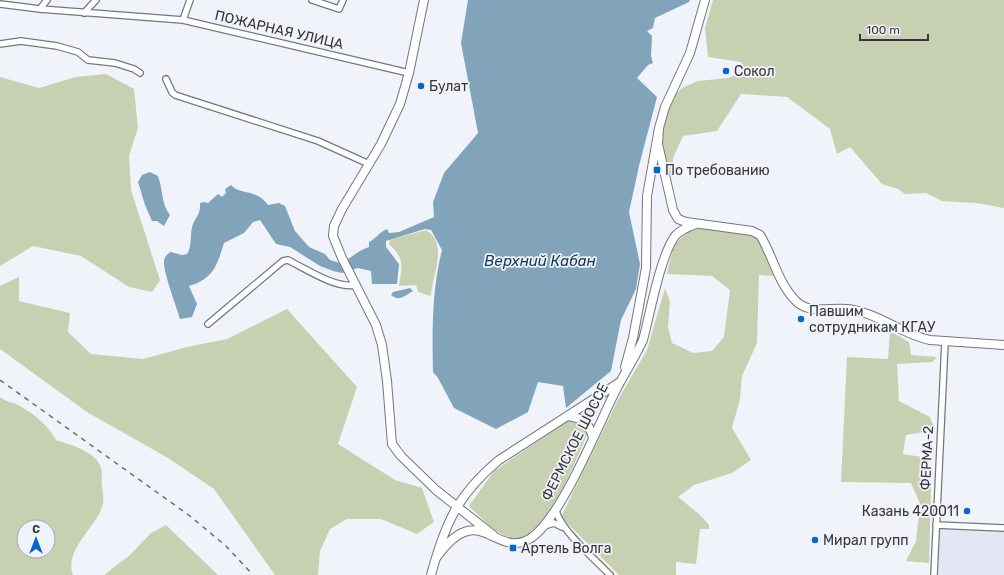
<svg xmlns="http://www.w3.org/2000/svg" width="1004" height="575" viewBox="0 0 1004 575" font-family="Rubik,sans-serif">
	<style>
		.built { fill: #e3e7f5 }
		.green { fill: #c7d0b1; fill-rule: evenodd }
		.water { fill: #82a4ba }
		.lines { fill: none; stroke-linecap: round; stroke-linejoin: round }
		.street-casing { stroke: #75777c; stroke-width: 8 }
		.secondary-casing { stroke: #75777c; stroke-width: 10 }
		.street { stroke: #fff; stroke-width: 5.5 }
		.secondary { stroke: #fff; stroke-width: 8 }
		.rail { stroke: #6c6e72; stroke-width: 1.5; stroke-dasharray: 5 5; stroke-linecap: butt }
		.poi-dot { fill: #0866cf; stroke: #f1f3fa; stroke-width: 1.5 }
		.labels { text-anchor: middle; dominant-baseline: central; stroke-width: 3.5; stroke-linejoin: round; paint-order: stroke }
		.street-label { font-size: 14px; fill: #36373a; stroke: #f1f3fa }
		.poi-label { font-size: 14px; fill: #36373a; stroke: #f1f3fa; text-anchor: start }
		.water-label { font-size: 15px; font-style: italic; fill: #0d3b52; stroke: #f1f3fa }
	</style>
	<rect width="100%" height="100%" fill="#f1f3fa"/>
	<path class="built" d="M939 528 1004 532V575H939Z"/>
	<path class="green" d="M713 0H1004V208L976 203 942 201 926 193 905 194 898 189 882 184 850 147 837 154 830 129 787 97 741 94 717 131 683 136 673 158V172L668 177 662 145 661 128 675 95 682 88 698 81 728 78 743 72 741 62 708 57 705 28Z
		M106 74 134 89 138 128 129 156 131 190 160 280 152 292 129 287 81 256 33 246 0 266V77L39 88 76 77Z
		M701 228 723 229 755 236 762 246 776 276 759 275 757 343 742 376 740 399 732 428 751 460 732 473 694 485 678 497 700 515 709 525V529H700L696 564 676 562V575H619L561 517 619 398 647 350 665 288 670 302 668 327 672 343 693 353 712 351 724 337 730 290 712 276 667 274C673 247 674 237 701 228Z
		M426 230C449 244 432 275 431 296L418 292 416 285 399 286C402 266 405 259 389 244L390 240Z
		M19 277V301L70 313 68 332 91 354 143 359 187 347 227 339 287 309 357 387 338 444 395 480 422 488 434 522 417 534 381 519H347L330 529 320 551 318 575H275L214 489 168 458 87 412 0 349V286Z
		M890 331 909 342 911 355 937 357 932 362 897 364 899 401 930 417 935 430 906 435 903 454 928 458 931 490 929 563 906 561 916 541 920 504 911 483 841 482 847 357 888 359Z
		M0 397C6 402 13 402 20 406 35 415 47 424 56 440 71 445 96 451 101 468 103 473 101 480 102 486 103 495 105 501 101 510 93 529 64 552 73 575H0ZM24 527H48V551H24Z
		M571 419 581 423 588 433C576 458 546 542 513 538 496 536 481 517 469 506L494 471Z
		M166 525 218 575H104L130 555 151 533Z"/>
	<path class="water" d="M468 0H690L689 2 655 18 653 28 647 31 652 36 651 56 653 63 648 65 637 78 657 97 639 166 629 212 640 264 636 289 621 320 611 371 566 408 563 386 538 382 528 412 496 429 454 408 438 378 433 372C432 331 432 289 442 250L431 230 425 229 386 241V247L399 264 397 284H372L371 271 358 268 342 273 333 271 320 266 290 247 276 244 260 220 253 222 244 233 224 243C217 266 213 279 189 286L197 304 192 317 180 319C176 305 163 272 164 261 164 257 168 253 171 252L182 255 187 254C192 247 190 236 192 227 195 217 201 215 200 203L204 202 208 203 218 194 222 197 226 193 225 189 231 185C240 195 257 189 268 205L279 203 285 206 295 231 309 247 325 254 330 260 340 263C351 259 358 250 369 247V242C376 239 378 233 387 229L389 233 399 232 434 217 433 202 444 173 478 133 461 43Z
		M150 172 158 176C163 189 161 204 170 215L164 226 157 221H152L145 205 138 182 142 175Z
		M410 288 413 291C404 296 400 302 391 295L393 292Z"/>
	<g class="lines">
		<defs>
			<path id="street" d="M312 0 339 9 343 0
				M0 4 40 9 183 20 409 73
				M40 9 47 0
				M84 13 96 0
				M183 20 190 0
				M0 44 21 41 57 46 78 52 88 60 115 63 134 69 140 73
				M166 79 172 92 175 95 318 141 369 164
				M208 324 283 261 288 260C306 269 336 289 356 285
				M556 509C557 527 597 561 610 575
				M936 525 1004 528
				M544 526 554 523 562 527
				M934 575 945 342"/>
			<path id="secondary" d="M424 0 409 73 400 104 381 144 342 209 334 226 333 236 342 258 376 325 382 345 387 381 392 444 401 456 436 490 493 535
				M659 128 658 144 673 210 678 219 686 222 752 231 760 235C773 256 778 283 795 300 808 315 829 307 847 309 877 312 901 334 930 340L1004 345
				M625 367 633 338 646 268 647 196 659 128 665 107 690 53 705 0
				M567 416C583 418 589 422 593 438
				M436 558C480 496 495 561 531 538 561 518 597 428 614 394 623 375 635 358 643 340 650 314 660 257 675 236 680 230 688 227 696 224
				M431 575C445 524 457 495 499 460L620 382"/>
		</defs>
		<use href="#street" class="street-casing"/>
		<use href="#secondary" class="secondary-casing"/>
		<use href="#street" class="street"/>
		<use href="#secondary" class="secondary"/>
		<path class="rail" d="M0 380 190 516 226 546 253 575"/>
	</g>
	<g class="poi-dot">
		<circle cx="726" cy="71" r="4"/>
		<circle cx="421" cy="86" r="4"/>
		<rect x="653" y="166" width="8" height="8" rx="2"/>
		<circle cx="801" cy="319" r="4"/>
		<circle cx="967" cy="511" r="4"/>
		<circle cx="815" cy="540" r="4"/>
		<rect x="509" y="544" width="8" height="8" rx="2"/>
	</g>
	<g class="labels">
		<g class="street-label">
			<text transform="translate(279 30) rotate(13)">ПОЖАРНАЯ УЛИЦА</text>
			<text transform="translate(575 442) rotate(-63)">ФЕРМСКОЕ ШОССЕ</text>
			<text transform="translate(927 458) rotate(-87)">ФЕРМА-2</text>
		</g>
		<g class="poi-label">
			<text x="734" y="71">Сокол</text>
			<text x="429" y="86">Булат</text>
			<text x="665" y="170">По требованию</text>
			<text x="809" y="311">Павшим<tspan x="809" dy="16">сотрудникам КГАУ</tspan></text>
			<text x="959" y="511" text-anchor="end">Казань 420011</text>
			<text x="823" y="540">Мирал групп</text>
			<text x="521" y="548">Артель Волга</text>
		</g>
		<g class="water-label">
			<text x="540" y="261">Верхний Кабан</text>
		</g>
	</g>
	<g transform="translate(36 539)"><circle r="19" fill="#f1f3fa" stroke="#a6a8ad"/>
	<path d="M0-3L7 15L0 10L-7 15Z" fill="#0866cf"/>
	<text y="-6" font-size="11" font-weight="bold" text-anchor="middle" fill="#36373a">С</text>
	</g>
	<path d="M860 34v6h68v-6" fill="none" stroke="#36373a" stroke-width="2"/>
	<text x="866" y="34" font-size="12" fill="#36373a" stroke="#f1f3fa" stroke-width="3" paint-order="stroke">100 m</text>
</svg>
